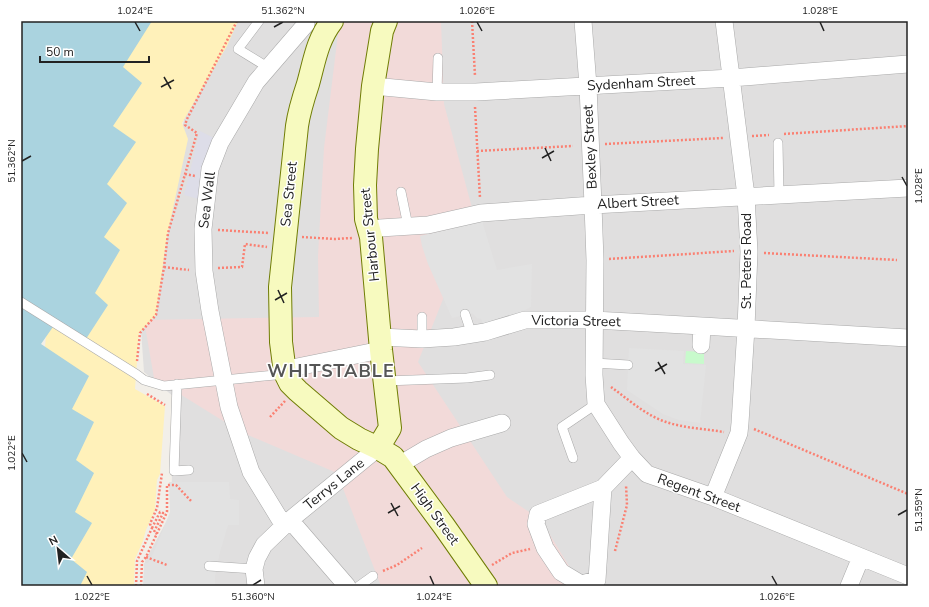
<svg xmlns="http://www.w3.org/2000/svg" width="929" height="607" viewBox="0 0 929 607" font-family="'Nunito Sans',sans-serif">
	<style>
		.residential { fill: #e0dfdf }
		.commercial { fill: #f2dad9 }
		.sand { fill: #fff1ba }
		.park { fill: #c8facc }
		.parking { fill: #e2e2e2 }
		.plaza { fill: #dddde8 }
		.water { fill: #aad3df }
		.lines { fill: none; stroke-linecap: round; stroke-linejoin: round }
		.lane-casing { stroke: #a9a9a9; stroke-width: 10 }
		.street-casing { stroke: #a9a9a9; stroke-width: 18 }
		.secondary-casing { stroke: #707d05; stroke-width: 24 }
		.path { stroke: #fa8072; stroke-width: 2.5; stroke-dasharray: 2 2; stroke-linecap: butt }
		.lane { stroke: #fff; stroke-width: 9 }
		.street { stroke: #fff; stroke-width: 17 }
		.secondary { stroke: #f7fabf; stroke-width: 22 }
		.ticks { fill: none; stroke: #222; stroke-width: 1.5 }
		.labels { text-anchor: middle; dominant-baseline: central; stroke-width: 3; stroke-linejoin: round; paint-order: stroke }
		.street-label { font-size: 14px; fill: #222; stroke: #fff }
		.district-label { font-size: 18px; font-weight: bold; letter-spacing: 1px; fill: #555; stroke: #fff }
		.neatline { fill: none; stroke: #222; stroke-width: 1.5 }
		.ticks-label { font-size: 10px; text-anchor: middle; fill: #222 }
	</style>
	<rect width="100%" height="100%" fill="#f2efe9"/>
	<path class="residential" d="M237 21H908V586H144L145 561 171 513 174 397 144 372 141 330 185 115Z"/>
	<path class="commercial" d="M311 21H441L444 104 475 219 418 362 507 497 541 520 581 586H381L337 473 241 432 154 378 144 320 319 317 318 256 324 148 338 34Z"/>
	<path class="sand" d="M104 21H238L227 46 182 123 188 139 167 236 156 315 139 333 135 389 165 406 160 474 157 480 155 510 146 530 143 541 135 559 134 586H28L54 222Z"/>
	<path class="park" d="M686 351 704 352V364L685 363Z"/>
	<path class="parking" d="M482 221 497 270 532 264 531 307 485 329 481 319 477 318 472 313 452 318 428 264 422 246 420 236Z
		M629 348 684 351 683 364 706 365 700 423 679 420 663 414 627 390Z
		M169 482H229L230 499 239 500V525H228L220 552 215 576V586H143L144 563H148L153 554 170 512Z"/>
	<path class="plaza" d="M200 131 214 138 206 201 184 195Z"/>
	<path class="water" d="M21 21H152L123 67 142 83 113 126 136 142 107 184 127 203 104 237 120 250 95 293 108 305 84 342 55 324 41 344 89 376 72 409 94 422 76 460 94 473 75 512 92 523 71 559 87 572 80 586H21Z"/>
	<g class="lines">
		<defs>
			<path id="lane" d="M259 21 238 49 269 68
				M437 92 438 58
				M778 143 779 195
				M401 192 408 226
				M21 302 136 374 144 380 164 386 275 375 285 373
				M465 314 472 335
				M422 339V317
				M594 363 628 365
				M385 381 467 378 490 375
				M177 384 174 471 189 470
				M573 458 562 427 596 404
				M209 566 254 569
				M359 586 373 576"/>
			<path id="street" d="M583 21 588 86 593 205 595 260 594 375 596 404 621 443 632 458 647 474 713 497 908 576
				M373 86 437 92H476L731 78 908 64
				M369 230 380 228 428 225 481 213 593 205 908 188
				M380 337 422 339 454 337 485 332 525 320H594L702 326
				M701 345 702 326 908 338
				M285 373 297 367 381 350
				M399 465 426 449 451 438 502 423
				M603 488 597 580 581 584 561 572 545 548 536 524 538 514 603 488 632 458
				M713 497 739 433 740 423 746 328 749 252 746 196 724 21
				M290 520 347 586
				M284 526 251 472 229 407 210 311 204 271 203 229 210 169 220 143 256 82 306 24
				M256 586 254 569 257 558 264 545 290 520 378 448
				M849 586 861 557"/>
			<path id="secondary" d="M332 21C317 40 314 63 308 84 303 99 299 112 297 126L280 287 281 342 285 373 290 383 298 391 341 428 359 439 378 448 393 457 444 526 486 586
				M378 448 390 428 381 350 371 237 366 219 365 185 367 149 373 86 382 31 386 21"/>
		</defs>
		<use href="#lane" class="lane-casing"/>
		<use href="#street" class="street-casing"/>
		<use href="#secondary" class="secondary-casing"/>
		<path class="path" d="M472 21 475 76
			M475 107 480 198
			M784 134 908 126
			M752 136 769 135
			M605 144 723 138
			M477 151 573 146
			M185 174 195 176
			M218 230 269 233
			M302 237 334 239 353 238
			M764 253 897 260
			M609 259 734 251
			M164 267 189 270
			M218 268 242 267 245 244 267 247
			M137 361 140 333 156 315 164 267 168 233 197 133 185 125 187 119 237 21
			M611 387C628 399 645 415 666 422 684 428 705 429 724 432
			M147 394 165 405
			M270 417 285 401
			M754 429 908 494
			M152 528 160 512 163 513 154 532 157 534
			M615 551 627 505 626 485
			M146 557 167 565
			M492 565 512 553 530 549
			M383 571 397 565 422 548
			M136 586 137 561 152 528 150 524 157 508 162 473
			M141 586 142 562 146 557 167 512V485H176L192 502"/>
		<use href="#lane" class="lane"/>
		<use href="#street" class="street"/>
		<use href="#secondary" class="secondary"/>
	</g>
	<path class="ticks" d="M135 22 140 31M477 22 482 31M820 22 824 31M274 27 283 22M164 77 171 89M161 87 174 80M545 148 551 161M542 158 554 151M22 161 31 156M902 177 907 186M278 290 284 303M275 300 287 293M658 362 665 374M655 371 667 364M22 453 27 462M391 503 398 516M388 513 400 506M898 515 907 510M87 576 92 585M430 576 434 585M772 576 777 585M253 585 261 580"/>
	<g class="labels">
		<g class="street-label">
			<text transform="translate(641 83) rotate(-3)">Sydenham Street</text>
			<text transform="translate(590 147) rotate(-93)">Bexley Street</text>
			<text transform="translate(289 194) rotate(-84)">Sea Street</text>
			<text transform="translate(207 200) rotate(-83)">Sea Wall</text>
			<text transform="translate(638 202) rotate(-3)">Albert Street</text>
			<text transform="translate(370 235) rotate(-96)">Harbour Street</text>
			<text transform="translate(746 261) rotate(-90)">St. Peters Road</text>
			<text transform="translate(576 321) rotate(1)">Victoria Street</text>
			<text transform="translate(334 484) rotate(-39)">Terrys Lane</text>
			<text transform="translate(699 493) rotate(20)">Regent Street</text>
			<text transform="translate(435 514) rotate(54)">High Street</text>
		</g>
		<g class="district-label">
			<text x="331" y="371">WHITSTABLE</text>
		</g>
	</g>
	<rect width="929" height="607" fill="none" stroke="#ffffff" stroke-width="44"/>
	<g transform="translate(58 549) rotate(332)" stroke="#ffffff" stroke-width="3" paint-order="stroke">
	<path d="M0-3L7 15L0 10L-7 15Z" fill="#222222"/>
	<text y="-6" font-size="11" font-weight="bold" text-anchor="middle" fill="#222222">N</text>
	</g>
	<path d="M40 56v6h109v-6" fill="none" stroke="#222222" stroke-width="2"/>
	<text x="46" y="56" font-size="12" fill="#222222" stroke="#ffffff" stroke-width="3" paint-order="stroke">50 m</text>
	<rect x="22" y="22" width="885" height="563" class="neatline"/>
	<g class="ticks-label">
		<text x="135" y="14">1.024°E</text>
		<text x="283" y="14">51.362°N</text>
		<text x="477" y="14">1.026°E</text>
		<text x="820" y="14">1.028°E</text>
		<text transform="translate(11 161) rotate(-90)" y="4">51.362°N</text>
		<text transform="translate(918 186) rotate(-90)" y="4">1.028°E</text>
		<text transform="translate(11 453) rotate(-90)" y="4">1.022°E</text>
		<text transform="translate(918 510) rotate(-90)" y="4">51.359°N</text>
		<text x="92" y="600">1.022°E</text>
		<text x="253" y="600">51.360°N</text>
		<text x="434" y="600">1.024°E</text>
		<text x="777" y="600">1.026°E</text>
	</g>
</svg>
